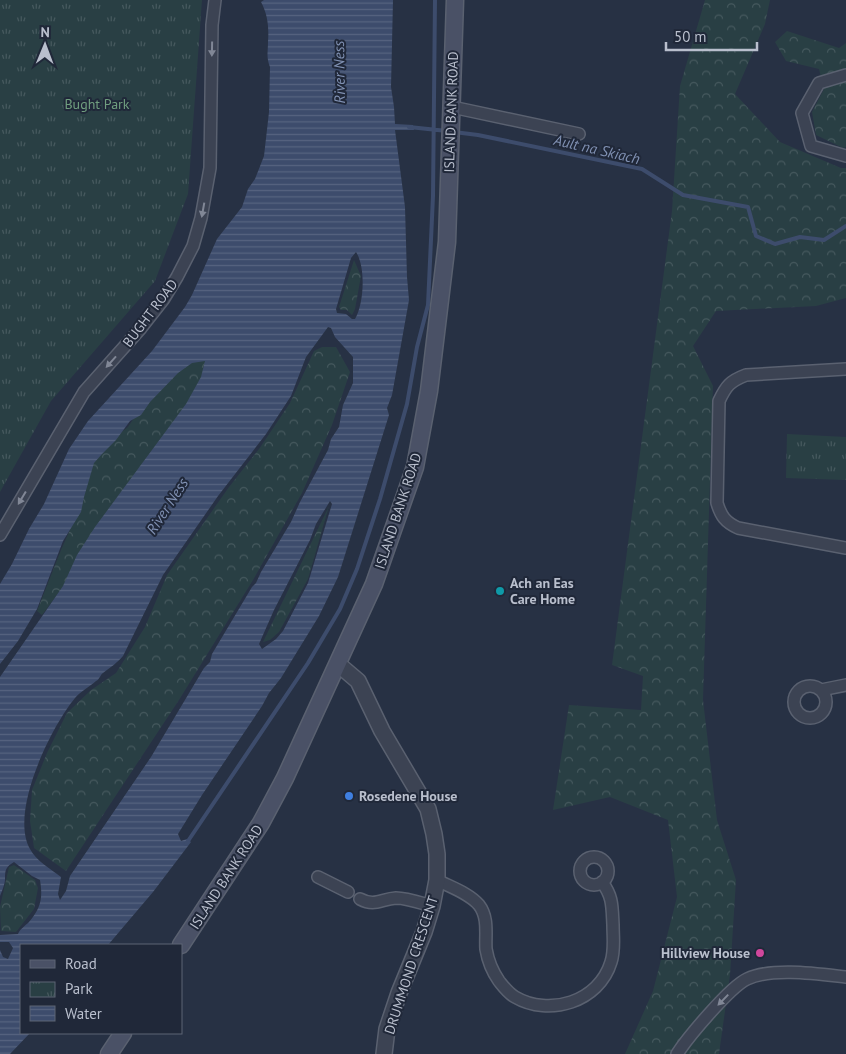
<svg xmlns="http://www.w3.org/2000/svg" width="846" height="1054" viewBox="0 0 846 1054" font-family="'PT Sans',sans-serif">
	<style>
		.forest { fill: url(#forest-crowns) }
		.park { fill: url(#park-tufts) }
		.water { fill: url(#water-rules); fill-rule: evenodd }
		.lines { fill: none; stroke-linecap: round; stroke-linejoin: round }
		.stream { stroke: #3d4c6c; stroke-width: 4 }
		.minor-casing { stroke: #5a6170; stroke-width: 14 }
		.tertiary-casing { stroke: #5a6170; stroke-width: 18 }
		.secondary-casing { stroke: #5a6170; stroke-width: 19 }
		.minor { stroke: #3c4353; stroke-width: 11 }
		.tertiary { stroke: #3c4353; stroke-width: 15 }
		.secondary { stroke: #4a5166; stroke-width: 16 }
		.oneway { fill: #818796 }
		.culture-dot { fill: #0f9aa8; stroke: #202839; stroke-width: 2 }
		.shop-dot { fill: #3f7fe0; stroke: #202839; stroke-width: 2 }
		.hotel-dot { fill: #d1479c; stroke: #202839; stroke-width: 2 }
		.labels { text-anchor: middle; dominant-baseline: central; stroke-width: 4; stroke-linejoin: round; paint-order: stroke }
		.park-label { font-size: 14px; fill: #709e7f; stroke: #202839 }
		.street-label { font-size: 14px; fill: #b9bfcd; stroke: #202839 }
		.poi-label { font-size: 14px; font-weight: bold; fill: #b9bfcd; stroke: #202839; text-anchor: start }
		.water-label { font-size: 15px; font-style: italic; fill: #8091b3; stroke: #202839 }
	</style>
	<defs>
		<pattern id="forest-crowns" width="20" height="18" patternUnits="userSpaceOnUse" patternTransform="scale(1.25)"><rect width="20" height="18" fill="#293f44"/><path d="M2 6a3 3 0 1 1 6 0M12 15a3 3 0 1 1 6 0" fill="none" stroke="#46595e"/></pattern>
		<pattern id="park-tufts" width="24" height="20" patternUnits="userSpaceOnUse" patternTransform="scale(1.25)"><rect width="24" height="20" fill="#293f44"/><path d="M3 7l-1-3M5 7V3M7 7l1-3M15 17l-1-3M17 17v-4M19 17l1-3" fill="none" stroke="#46595e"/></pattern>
		<pattern id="water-rules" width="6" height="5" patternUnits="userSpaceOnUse" patternTransform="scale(1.25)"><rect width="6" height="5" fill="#3d4c6c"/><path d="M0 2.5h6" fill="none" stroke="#576480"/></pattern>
	</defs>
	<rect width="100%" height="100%" fill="#273144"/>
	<path class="forest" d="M705 0H770L765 24 735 94 780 142 841 168H846V298L816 306 716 311 693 346 713 386 703 700 717 820 736 880 730 975 719 1054H625L653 991 677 897 668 820 610 797 553 810 569 705 641 710 643 676 612 665 672 211 680 86Z
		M787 31 839 48 846 43V147L843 148 816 135 812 112 824 89 819 69 786 61 775 42Z
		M354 260 361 276 355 309 352 315 347 310H341L339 307Z
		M322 347H336L350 372 332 425 302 493 253 580 179 700 66 871 34 848 30 821 32 790 47 753 67 713 91 690 116 673 145 627 167 575 229 487 259 449 290 403 314 351Z
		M193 355 208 360 206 386 164 451 42 615 37 611 61 550 77 514 82 478 102 447 128 427 140 409Z
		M329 506 308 579 279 632 270 640 263 642Z
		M14 865 35 880 38 888 34 909 16 932 1 931 0 907 9 867Z"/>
	<path class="park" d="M0 0H202L188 194 155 281 51 401 0 492Z
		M787 434 846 437V480L786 478Z"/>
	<path class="water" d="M264 0H393L391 87 394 107 395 124 413 125 414 130H395L405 207 407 277 409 300 392 395 387 408 389 415 338 577 319 616 281 678 269 693 262 706 202 795 178 834 181 841 187 839 191 842 153 892 108 945H21V1033H30L10 1054H0V950L3 957 8 959 13 948 9 942H0V935L18 934C20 929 25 926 29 922 41 908 43 898 40 880L32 876 14 862C6 867 5 869 5 879 5 884 2 891 0 896V677L63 586 77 555 95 527 186 404 201 377 205 361 192 363 178 373 150 402 141 415 130 421 116 440 102 454 94 463 84 497 81 512 63 541 37 609 18 641 0 664V584L12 564 29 529 44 504 69 449 88 421 152 351 185 307 192 295 217 239 242 207 248 189 255 179 264 156 269 112 270 67C266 57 268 52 268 42 269 28 268 15 261 2ZM356 252C366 267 364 304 355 319H352L346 314 337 313 336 309 351 258ZM328 327 331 328 335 337 353 357V383L343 405 339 427 331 439 328 450 300 502 291 522 261 572 256 583 252 587 212 654 210 662 204 668 151 757 70 876 66 891 60 900 58 894 61 877C51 869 36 861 30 849 9 812 51 727 75 698 81 691 89 687 96 681 100 679 100 675 103 673 111 667 117 663 123 656L163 575 218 496 266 434 291 396 306 357ZM330 501 332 504 308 583 283 631 276 639 262 649 259 644 274 610 310 540 316 524Z"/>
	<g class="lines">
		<path class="stream" d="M409 127 447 131
			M454 132 478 135 642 169 683 195 748 207 756 236 775 244 800 237 824 240 846 226
			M186 844 308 663 340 609 357 569 380 499 407 404 417 347 428 305 433 196 435 0"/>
		<defs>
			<path id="minor" d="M846 75 819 83 802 113 811 146 846 156
				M452 107 579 134
				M846 369 746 375C730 381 726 386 719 401L717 503C721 516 725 522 738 528L846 548
				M0 535 84 392 141 328 163 300 177 277 193 246 201 218 210 168 212 25 215 0
				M794 702a16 16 0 1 1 32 0a16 16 0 1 1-32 0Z
				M821 690 846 685
				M580 871a14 14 0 1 1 28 0a14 14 0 1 1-28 0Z
				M318 877 348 892
				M437 880C450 887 469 893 479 905 489 918 485 935 486 949 488 961 492 971 499 981 503 986 508 993 515 997 549 1017 599 1002 611 962 615 950 613 938 613 925 612 906 613 897 602 882
				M360 899C375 907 381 899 396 898 407 898 421 903 432 906
				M677 1054C688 1037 730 987 747 979 772 967 819 974 846 977"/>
			<path id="tertiary" d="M338 664 358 681 382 731 428 809 434 834 437 854V880L432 906 424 932 399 993 387 1029 384 1054"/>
			<path id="secondary" d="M181 945 261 823 285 778 374 584 415 467 429 391 447 242 455 0
				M109 1054 123 1033"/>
		</defs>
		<use href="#minor" class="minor-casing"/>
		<use href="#tertiary" class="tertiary-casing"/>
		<use href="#secondary" class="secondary-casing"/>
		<use href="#minor" class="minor"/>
		<use href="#tertiary" class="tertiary"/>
		<use href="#secondary" class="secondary"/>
	</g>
	<defs><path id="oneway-solid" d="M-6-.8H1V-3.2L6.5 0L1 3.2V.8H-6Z" transform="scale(1.25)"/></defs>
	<g class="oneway">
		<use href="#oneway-solid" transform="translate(212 49) rotate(91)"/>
		<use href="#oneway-solid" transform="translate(203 210) rotate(100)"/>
		<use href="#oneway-solid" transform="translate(111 362) rotate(132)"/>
		<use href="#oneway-solid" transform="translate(22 498) rotate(121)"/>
		<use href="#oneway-solid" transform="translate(723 1000) rotate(134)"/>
	</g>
	<circle class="culture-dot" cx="500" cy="591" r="5"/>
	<circle class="shop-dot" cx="349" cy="796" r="5"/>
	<circle class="hotel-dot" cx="760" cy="953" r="5"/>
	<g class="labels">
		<g class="park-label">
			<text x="97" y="104">Bught Park</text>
		</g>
		<g class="street-label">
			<text transform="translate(451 112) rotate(-88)">ISLAND BANK ROAD</text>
			<text transform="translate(150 313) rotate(-53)">BUGHT ROAD</text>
			<text transform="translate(398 511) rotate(-72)">ISLAND BANK ROAD</text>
			<text transform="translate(226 877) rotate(-57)">ISLAND BANK ROAD</text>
			<text transform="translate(411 965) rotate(-72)">DRUMMOND CRESCENT</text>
		</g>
		<g class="poi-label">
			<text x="510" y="583">Ach an Eas<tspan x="510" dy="16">Care Home</tspan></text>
			<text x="359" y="796">Rosedene House</text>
			<text x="750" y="953" text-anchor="end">Hillview House</text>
		</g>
		<g class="water-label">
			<text transform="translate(339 72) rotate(-91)">River Ness</text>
			<text transform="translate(597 149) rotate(13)">Ault na Skiach</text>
			<text transform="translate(167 506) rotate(-57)">River Ness</text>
		</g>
	</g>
	<rect x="20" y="944" width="162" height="90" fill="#202839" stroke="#5d6474"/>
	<rect x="30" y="960" width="25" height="8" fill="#4a5166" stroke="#5d6474"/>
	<text x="65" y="969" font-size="15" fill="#b9bfcd">Road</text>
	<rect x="30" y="982" width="25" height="15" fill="url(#park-tufts)" stroke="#5d6474"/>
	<text x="65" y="994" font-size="15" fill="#b9bfcd">Park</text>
	<rect x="30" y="1006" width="25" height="15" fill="url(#water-rules)" stroke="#5d6474"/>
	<text x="65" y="1019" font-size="15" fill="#b9bfcd">Water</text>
	<g transform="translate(45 45) rotate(1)" stroke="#202839" stroke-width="4" paint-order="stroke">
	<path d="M0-4L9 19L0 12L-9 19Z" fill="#b9bfcd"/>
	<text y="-8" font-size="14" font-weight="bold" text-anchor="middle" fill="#b9bfcd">N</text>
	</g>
	<path d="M666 42v8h91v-8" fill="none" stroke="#b9bfcd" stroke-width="2.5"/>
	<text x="674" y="42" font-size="15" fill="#b9bfcd" stroke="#202839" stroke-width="4" paint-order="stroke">50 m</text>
</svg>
